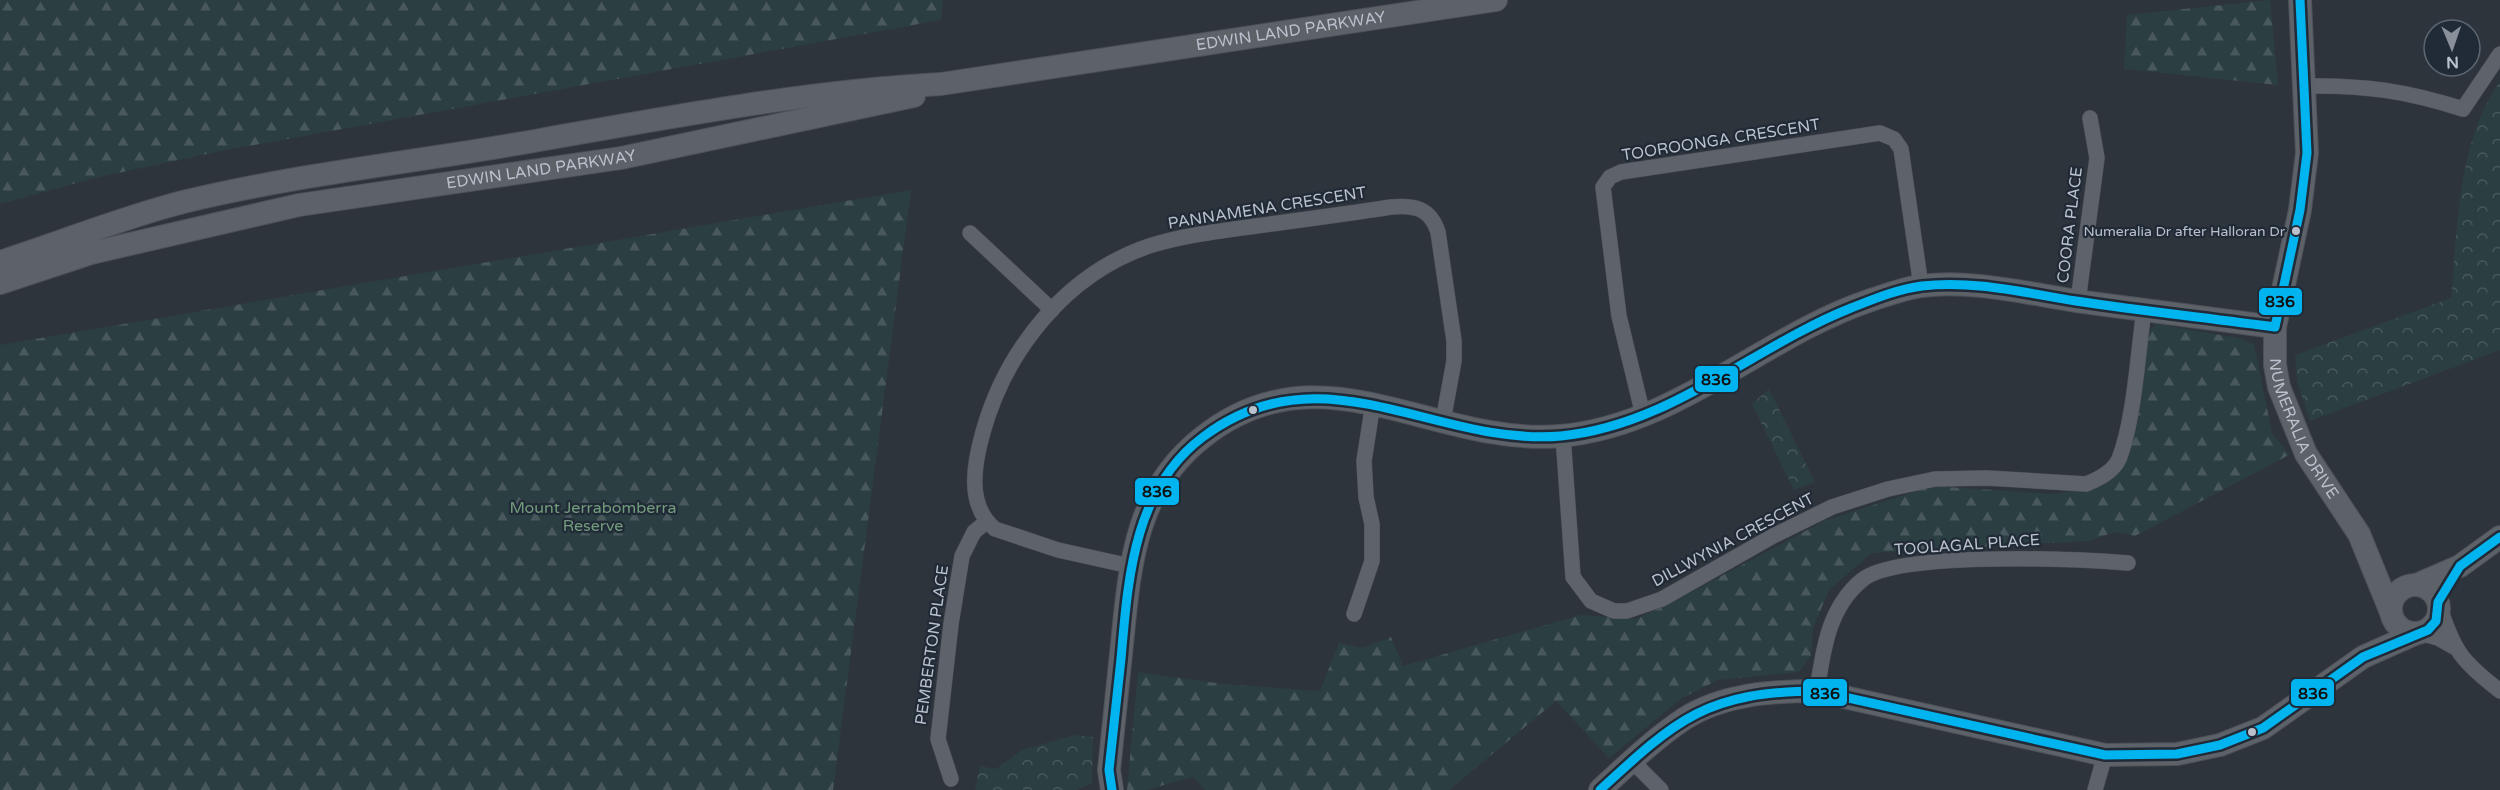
<svg xmlns="http://www.w3.org/2000/svg" width="2500" height="790" viewBox="0 0 2500 790" font-family="'Varela Round',sans-serif">
	<style>
		.forest { fill: url(#forest-firs) }
		.park { fill: url(#park-crowns) }
		.lines { fill: none; stroke-linecap: round; stroke-linejoin: round }
		.street-casing { stroke: #4d5057; stroke-width: 16 }
		.secondary-casing { stroke: #4d5057; stroke-width: 24 }
		.street { stroke: #5e626a; stroke-width: 15 }
		.secondary { stroke: #5d6168; stroke-width: 22 }
		.bus-1-casing { stroke: #212a37; stroke-width: 14 }
		.bus-1 { stroke: #00b5ef; stroke-width: 9 }
		.bus-dot { fill: #bac1cc; stroke: #212a37; stroke-width: 2 }
		.labels { text-anchor: middle; dominant-baseline: central; stroke-width: 4.5; stroke-linejoin: round; paint-order: stroke }
		.bus-label { font-size: 14px; fill: #bac1cc; stroke: #212a37; text-anchor: end }
		.street-label { font-size: 16px; fill: #bac1cc; stroke: #212a37 }
		.park-label { font-size: 16px; fill: #729c7b; stroke: #212a37 }
		.line-badge { stroke: #212a37; stroke-width: 2 }
		.pale-badge-label { font-size: 16px; text-anchor: middle; font-weight: bold; fill: #111 }
	</style>
	<defs>
		<pattern id="forest-firs" width="22" height="20" patternUnits="userSpaceOnUse" patternTransform="scale(1.5)"><rect width="22" height="20" fill="#2b3e42"/><path d="M5 1l3.5 6h-7zM16 11l3.5 6h-7z" fill="#48585c"/></pattern>
		<pattern id="park-crowns" width="20" height="18" patternUnits="userSpaceOnUse" patternTransform="scale(1.5)"><rect width="20" height="18" fill="#2b3e42"/><path d="M2 6a3 3 0 1 1 6 0M12 15a3 3 0 1 1 6 0" fill="none" stroke="#48585c"/></pattern>
	</defs>
	<rect width="100%" height="100%" fill="#2e343c"/>
	<path class="forest" d="M0 0H943L941 20 221 151 99 177 0 204Z
		M2270 0 2278 85 2124 69 2127 15Z
		M911 190 833 790H0V345Z
		M2157 324 2237 338 2254 344 2272 433 2289 455 2135 536 2115 532 2088 541 1872 553 1829 590 1813 628 1811 656 1799 672 1718 680 1682 698 1609 758 1556 701 1449 790H1205L1193 777 1146 790H1127L1138 672 1223 684 1320 691 1339 643 1363 648 1391 637 1403 666 1580 615 1636 619 1673 602 1824 521 1932 486 2055 494 2103 486 2125 465 2138 418 2147 332Z"/>
	<path class="park" d="M2500 81V350L2310 421 2297 381 2295 355 2451 298C2458 224 2457 144 2500 81Z
		M1769 389 1815 482 1794 490 1752 404Z
		M1075 735 1093 737 1092 783 1077 790H975L980 766 996 769 1022 750Z"/>
	<g class="lines">
		<defs>
			<path id="street" d="M2305 86C2366 85 2406 91 2463 109L2500 54
				M970 233 1052 310
				M2078 301 2097 158 2090 118
				M1643 415 1619 316 1603 187 1610 177 1621 172 1880 133 1894 139 1901 149 1921 286
				M1563 436 1573 577 1591 601 1614 611H1627L1662 599 1773 536 1832 507 1888 489 1935 479 1987 478 2086 484C2099 479 2113 472 2119 459 2134 421 2138 353 2144 310
				M1130 566 1058 550 995 529C966 505 974 464 983 432 1006 350 1066 274 1149 246 1184 235 1221 231 1256 226 1301 220 1346 214 1391 207 1415 205 1430 208 1438 232L1454 341V361L1443 421
				M2439 605C2454 651 2461 661 2500 691
				M1354 614 1372 561V524L1366 497 1364 461 1373 403
				M2420 633 2438 638 2454 647
				M1817 691C1823 651 1828 608 1862 580 1897 551 2078 559 2128 563
				M1632 761 1661 790
				M951 779 938 739 951 624 962 556 974 532 986 522
				M2095 790 2105 755"/>
			<g id="secondary">
				<path id="s1" d="M2300 0 2307 153 2300 210 2275 327V365L2279 387 2306 454 2359 534 2390 610"/>
				<path id="s2" d="M0 262C59 243 124 217 183 202 303 173 425 161 545 139 677 116 808 91 941 84L1496 0"/>
				<path id="s3" d="M0 283 91 253 299 205 621 158 914 96"/>
				<circle cx="2415" cy="609" r="24"/>
				<path d="M2416 585 2460 566 2500 537"/>
				<path d="M1112 790 1109 770C1113 728 1118 686 1122 644 1130 564 1135 490 1203 437 1321 343 1434 447 1560 436 1677 426 1763 336 1871 300 1887 295 1905 288 1921 286 1977 279 2036 296 2091 303 2152 311 2214 319 2275 327"/>
				<path d="M1600 790C1626 766 1654 739 1684 719 1723 694 1772 691 1817 691L2105 755 2177 754 2220 745 2263 728 2363 657 2417 633"/>
			</g>
		</defs>
		<use href="#street" class="street-casing"/>
		<use href="#secondary" class="secondary-casing"/>
		<use href="#street" class="street"/>
		<use href="#secondary" class="secondary"/>
		<defs>
			<path id="bus-1" d="M1112 790 1109 770C1113 733 1117 696 1121 659 1128 580 1133 489 1203 437 1324 346 1434 447 1561 436 1669 426 1753 347 1851 308 1874 299 1898 289 1922 286 1974 280 2025 293 2076 301 2142 311 2209 318 2275 327L2300 210 2307 153 2300 0
				M1600 790C1678 718 1707 692 1817 691L2105 755 2177 754 2220 745 2263 728 2363 657 2428 630 2436 621 2438 602 2460 566 2500 537"/>
		</defs>
		<use href="#bus-1" class="bus-1-casing"/>
		<use href="#bus-1" class="bus-1"/>
	</g>
	<g class="bus-dot">
		<circle cx="2296" cy="231" r="5"/>
		<circle cx="1253" cy="410" r="5"/>
		<circle cx="2252" cy="732" r="5"/>
	</g>
	<g class="labels">
		<g class="bus-label">
			<text x="2285" y="231">Numeralia Dr after Halloran Dr</text>
		</g>
		<g class="street-label">
			<text stroke="none"><textPath href="#s2" startOffset="1314">EDWIN LAND PARKWAY</textPath></text>
			<text transform="translate(1721 140) rotate(-9)">TOOROONGA CRESCENT</text>
			<text stroke="none"><textPath href="#s3" startOffset="554">EDWIN LAND PARKWAY</textPath></text>
			<text transform="translate(1267 208) rotate(-9)">PANNAMENA CRESCENT</text>
			<text transform="translate(2070 225) rotate(-83)">COORA PLACE</text>
			<text stroke="none"><textPath href="#s1" startOffset="438">NUMERALIA DRIVE</textPath></text>
			<text transform="translate(1733 540) rotate(-28)">DILLWYNIA CRESCENT</text>
			<text transform="translate(1967 545) rotate(-4)">TOOLAGAL PLACE</text>
			<text transform="translate(932 645) rotate(-82)">PEMBERTON PLACE</text>
		</g>
		<g class="park-label">
			<text x="593" y="508">Mount Jerrabomberra<tspan x="593" dy="18">Reserve</tspan></text>
		</g>
	</g>
	<g class="line-badge">
		<rect x="2258" y="287" width="45" height="29" rx="6" fill="#00b5ef"/>
		<rect x="1694" y="365" width="45" height="28" rx="6" fill="#00b5ef"/>
		<rect x="1134" y="477" width="46" height="29" rx="6" fill="#00b5ef"/>
		<rect x="1802" y="678" width="46" height="29" rx="6" fill="#00b5ef"/>
		<rect x="2290" y="678" width="45" height="29" rx="6" fill="#00b5ef"/>
	</g>
	<g class="pale-badge-label">
		<text x="2280" y="307">836</text>
		<text x="1716" y="385">836</text>
		<text x="1157" y="497">836</text>
		<text x="1825" y="699">836</text>
		<text x="2313" y="699">836</text>
	</g>
	<g transform="translate(2452 48) rotate(178)"><circle r="28" fill="#212a37" stroke="#5e6673" stroke-width="1.5"/>
	<path d="M0-4.5L10 22L0 15L-10 22Z" fill="#89909a"/>
	<text y="-9" font-size="16" font-weight="bold" text-anchor="middle" fill="#bac1cc">N</text>
	</g>
</svg>
